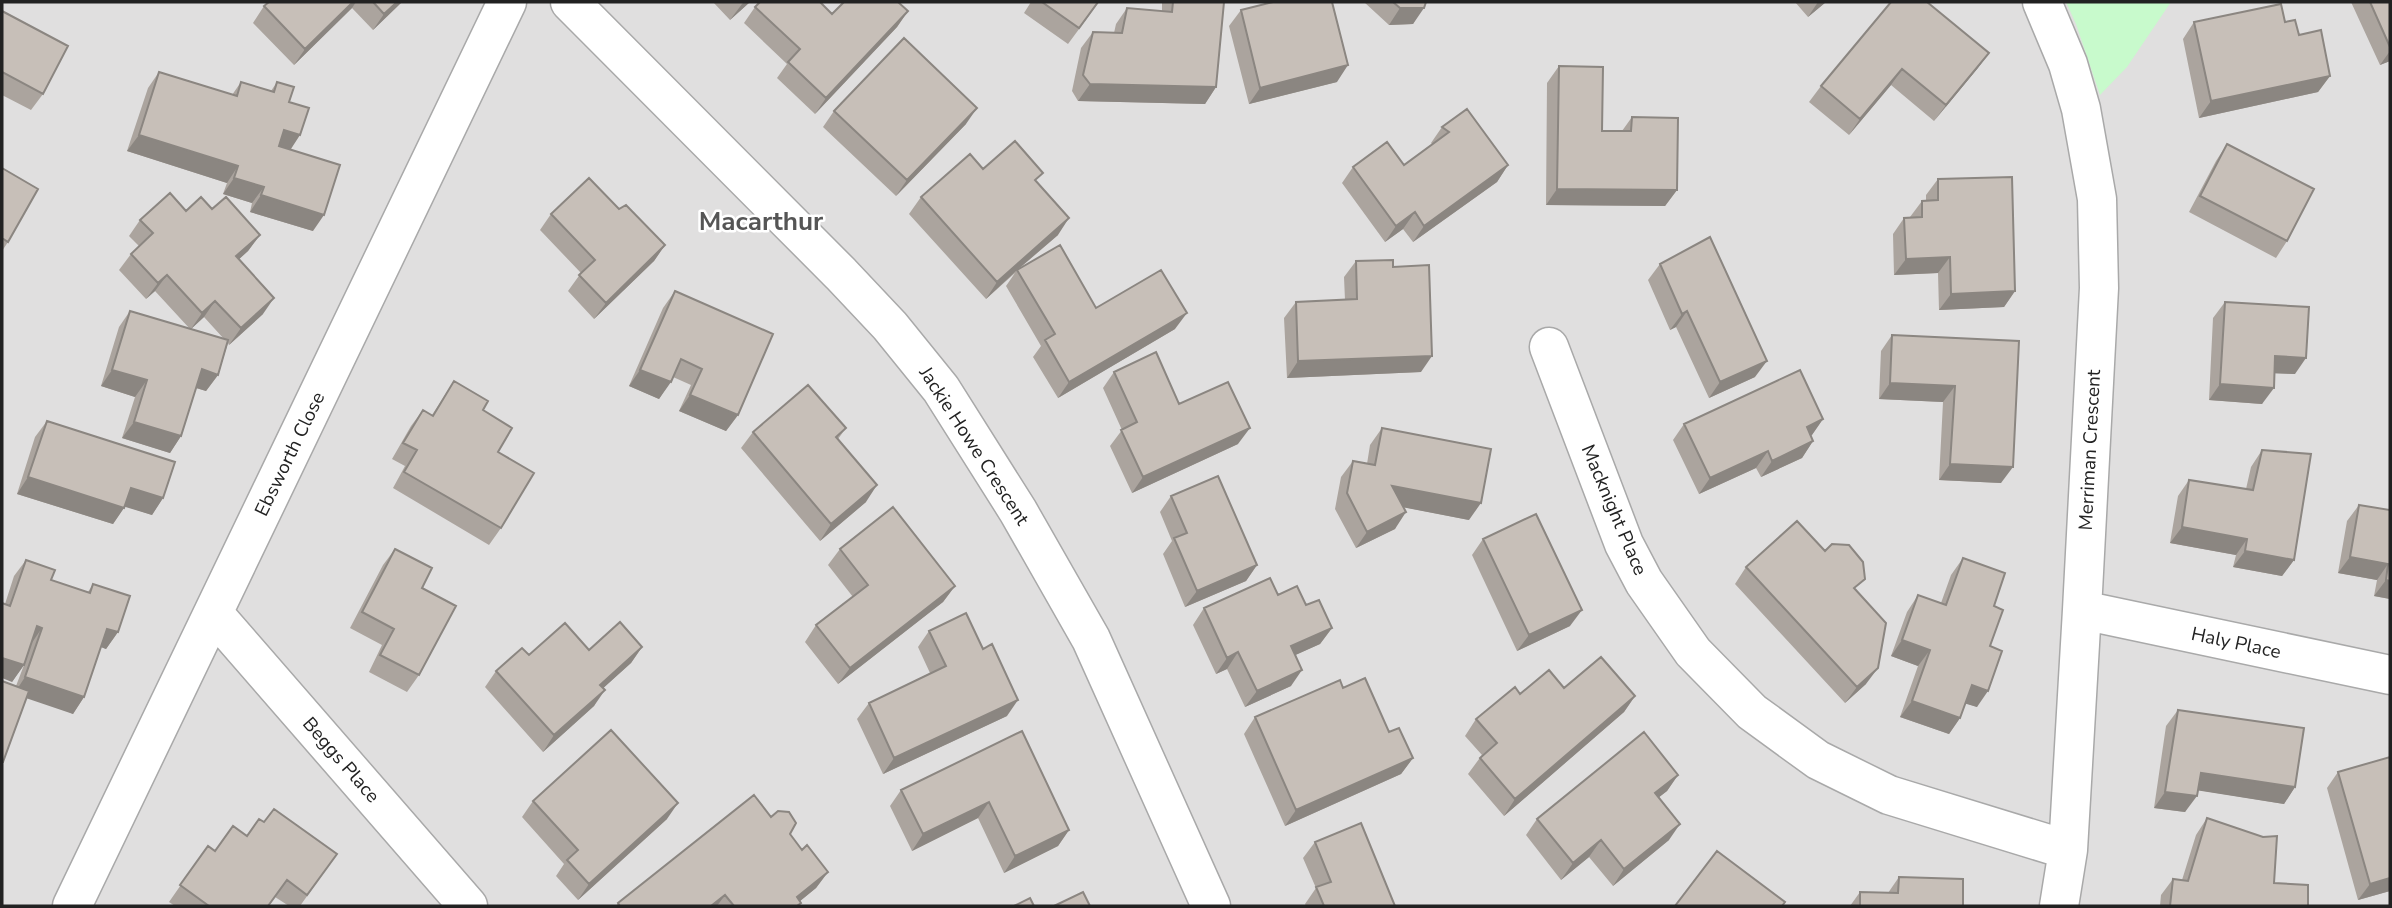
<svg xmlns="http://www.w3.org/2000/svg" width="2392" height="908" viewBox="0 0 2392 908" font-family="'Nunito Sans',sans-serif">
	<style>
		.residential { fill: #e0dfdf }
		.park { fill: #c8facc }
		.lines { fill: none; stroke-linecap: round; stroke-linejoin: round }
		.minor-casing { stroke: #a9a9a9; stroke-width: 41 }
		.minor { stroke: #fff; stroke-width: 38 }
		.wall { fill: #aba49e; fill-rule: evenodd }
		.shaded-wall { fill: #8b8681 }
		.building { fill: #c7bfb8; stroke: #8b8681; stroke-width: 2 }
		.labels { text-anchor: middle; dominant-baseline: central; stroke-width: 5; stroke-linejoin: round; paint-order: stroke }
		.street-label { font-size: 19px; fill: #222; stroke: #fff }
		.district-label { font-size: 26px; font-weight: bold; fill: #555; stroke: #fff }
	</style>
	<rect width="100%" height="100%" fill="#f2efe9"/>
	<path class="residential" d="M2 2H2390V906H2Z"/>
	<path class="park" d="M2066 2H2171L2127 67 2100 95 2076 24Z"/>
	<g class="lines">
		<defs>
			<path id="minor" d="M570 2 841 274 890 326 941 389 1018 511 1091 639 1211 906
				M2042 2 2068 64 2081 109 2097 199 2099 288 2082 610 2068 850 2059 906
				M1549 347 1624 544 1644 582 1693 652 1752 712 1818 760 1889 795 2068 850
				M2082 610 2390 675
				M214 614 468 906
				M72 906 507 2"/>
		</defs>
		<use href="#minor" class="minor-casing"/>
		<use href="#minor" class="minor"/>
	</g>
	<path class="wall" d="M269 2H402L373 30 352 8 294 65 253 23 264 6Z
		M713 2H750L730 20Z
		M1031 2H1099L1068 44 1024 13Z
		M1162 2H1224L1216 87 1205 104 1078 101 1072 91 1081 48 1093 32 1114 33 1116 24 1127 8 1162 11Z
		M1364 2H1426L1413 24 1389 25Z
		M1795 2H1826L1808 17Z
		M1891 2 1989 53 1977 69 1934 121 1891 85 1849 135 1809 102 1821 86Z
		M2351 2H2390V61L2380 65Z
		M755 7 832 14 908 11 897 27 815 114 777 78 787 64 744 23Z
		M1241 10 1337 82 1249 104 1229 26Z
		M2 11 43 94 31 110 2 95Z
		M2194 22H2285L2299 35 2330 76 2318 92 2199 118 2183 39Z
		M1559 66 1602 131H1622L1632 117 1677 190 1665 206 1546 205 1547 83Z
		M159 72 232 95 241 82 271 91 277 82 289 102 290 150 313 231 250 212 252 203 223 194 227 183 127 151 148 88Z
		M834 111 966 124 896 196 823 127Z
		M1442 127 1508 165 1497 182 1413 242 1403 229 1385 242 1342 183 1353 167 1404 165 1432 144 1431 143Z
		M2227 144 2287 241 2276 258 2189 212 2216 161Z
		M2 168 8 242 2 251Z
		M983 169 1037 182 1058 235 1021 267 1096 308 1175 329 1058 398 1033 357 1041 346 1006 286 1015 273 986 299 909 214 921 197Z
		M1938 179 2015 291 2004 307 1939 310 1938 273 1894 275 1893 234 1904 218 1910 217 1922 201H1926V195Z
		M212 209 260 235 248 251 239 259 263 314 229 345 228 343 218 375 206 391 196 388 181 436 170 453 122 438 135 397 101 386 119 327 130 311 190 329 155 291 146 299 119 270 131 254 139 246 129 236 140 220 186 211ZM204 317 224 339 191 329Z
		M619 209 665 245 654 261 594 319 568 291 581 273 540 230 551 214Z
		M1356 261 1393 267 1421 372 1287 378 1284 318 1296 302 1345 300 1344 277Z
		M1660 264 1755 377 1709 398 1676 327 1670 330 1648 280Z
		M675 291 738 415 726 431 679 411 691 385 673 377 659 399 629 386 663 308Z
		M2225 302 2295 374 2275 373 2262 404 2209 400 2213 318Z
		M1892 335 2019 341 2001 483 1939 480 1943 402 1879 399 1881 351Z
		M1114 372 1179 404 1238 444 1132 493 1110 446 1122 430 1103 388Z
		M454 381 483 410 498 452 501 528 489 545 393 488 405 466 392 459 411 426 423 410 432 415Z
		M1823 419 1811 436 1813 441 1802 458 1761 477 1756 468 1699 494 1673 440 1684 424Z
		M47 421 163 498 152 515 125 506 113 524 17 494 35 437Z
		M846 428 838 439 866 502 820 541 741 448 753 432Z
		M1382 428 1469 520 1403 507 1395 529 1356 548 1335 509 1341 477 1353 461 1367 464 1370 445Z
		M2262 450 2294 560 2282 576 2233 567 2236 555 2170 543 2178 496 2189 480 2246 489 2251 467Z
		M1171 496 1257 565 1246 581 1185 607 1163 554 1172 541 1160 512Z
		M2359 505 2390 510V599L2374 596 2377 580 2338 573 2347 521Z
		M1483 539 1570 626 1517 651 1472 555Z
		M395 549 422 588 419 675 407 692 369 672 382 645 350 628 383 565Z
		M840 549 955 586 943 602 838 684 805 642 816 625 853 597 828 565Z
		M1963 558 1994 606 1990 646 1977 707 1965 703 1960 718 1949 734 1900 717 1918 666 1891 656 1907 612 1918 595 1941 603 1951 575Z
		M26 560 51 580 88 592 93 584 118 632 106 649 101 647 84 697 73 714 16 686 24 665 12 682 5 604 14 576Z
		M1746 567 1857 590 1866 684 1845 703 1735 584Z
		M1278 595 1306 605 1332 628 1320 644 1295 655 1291 686 1245 707 1227 669 1216 674 1193 625 1204 608Z
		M929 631 1007 716 883 774 857 719 869 703 930 673 918 647Z
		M642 647 631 663 603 688 594 706 543 752 485 687 496 671 529 655Z
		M1343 688 1389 732 1413 758 1401 774 1285 826 1244 734 1255 717Z
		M1564 688 1635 696 1624 712 1504 816 1468 774 1482 755 1465 736 1476 719 1520 694Z
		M2178 710 2295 787 2284 804 2198 790 2185 812 2154 808 2166 726Z
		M1022 731 1069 830 1058 846 1004 873 978 818 912 851 890 806 901 790Z
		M2390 757V891L2358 900 2327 788 2338 772Z
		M1678 775 1667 791 1659 797 1669 840 1613 886 1589 857 1561 880 1526 835 1537 819Z
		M533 801 667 819 578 900 556 876 564 864 522 817Z
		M771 817 790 834 802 850 828 872 816 888 800 901 801 903 799 906H616L618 903Z
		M2207 818 2274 883 2308 906H2160L2161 895 2173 879 2182 880 2196 835Z
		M264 822 337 854 300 906H289L275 897 268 906H175L169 902 208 846 215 851 247 836Z
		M1315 842 1395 906H1306L1305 904 1316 888 1303 858Z
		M1899 877 1963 906H1850L1860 892 1888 893Z"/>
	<path class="shaded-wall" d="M353 2H356L352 8 294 65 305 49Z
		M397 2H402L373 30 384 14Z
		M744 2H750L730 20 742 4Z
		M1818 2H1826L1808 17Z
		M1400 8H1424L1413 24 1389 25Z
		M908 11 897 27 815 114 826 98Z
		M2390 51V61L2380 65Z
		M1989 53 1977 69 1934 121 1946 105Z
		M1348 65 1337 82 1249 104 1260 88Z
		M1902 69 1891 85 1849 135 1860 119Z
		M2330 76 2318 92 2199 118 2211 101Z
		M1090 84 1216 87 1205 104 1078 101Z
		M977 108 966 124 896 196 907 180Z
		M284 130 300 135 289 152 273 146Z
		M139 135 238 166 227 183 127 151Z
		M1508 165 1497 182 1413 242 1424 226Z
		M234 178 264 187 252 203 223 194Z
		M1557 189 1677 190 1665 206 1546 205Z
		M261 195 324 215 313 231 250 212Z
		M1415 212 1403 229 1385 242 1396 226Z
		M1069 218 1058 235 1017 270 986 299 997 282Z
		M260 235 248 251 225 272 236 256Z
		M665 245 654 261 594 319 606 303Z
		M1950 257 1938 273 1894 275 1906 259Z
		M167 275 155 291 146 299 158 283Z
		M2015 291 2004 307 1939 310 1951 294Z
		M274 298 263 314 229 345 241 328Z
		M215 301 204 317 191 329 202 313Z
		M1687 311 1676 327 1670 330 1682 314Z
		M1187 313 1175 329 1058 398 1069 382Z
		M1432 356 1421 372 1287 378 1298 361Z
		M2275 356 2306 358 2295 374 2264 373Z
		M1767 361 1755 377 1709 398 1720 382Z
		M202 369 218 375 206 391 190 386Z
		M112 370 147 380 135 397 101 386Z
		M640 370 671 382 659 399 629 386Z
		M1890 383 1955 386 1943 402 1879 399Z
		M2220 384 2274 388 2262 404 2209 400Z
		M690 395 738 415 726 431 679 411Z
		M1823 419 1812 435 1795 443 1807 427Z
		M134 422 181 436 170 453 122 438Z
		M1250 428 1238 444 1132 493 1143 477Z
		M1813 441 1802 458 1761 477 1772 461Z
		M1768 451 1756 468 1699 494 1710 478Z
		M1950 464 2013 467 2001 483 1939 480Z
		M28 477 124 508 113 524 17 494Z
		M877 485 866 502 820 541 831 524Z
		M1392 486 1481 503 1469 520 1381 503Z
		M131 488 163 498 152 515 119 505Z
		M1406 512 1395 529 1356 548 1367 532Z
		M2182 527 2247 539 2236 555 2170 543Z
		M2245 551 2294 560 2282 576 2233 567Z
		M2350 557 2388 564 2377 580 2338 573Z
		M1257 565 1246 581 1185 607 1197 591Z
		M2386 580 2390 581V599L2374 596Z
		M955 586 943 602 838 684 850 668Z
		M1582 610 1570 626 1517 651 1529 635Z
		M37 626 42 628 31 644Z
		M1332 628 1320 644 1280 662 1291 646Z
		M107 629 118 632 106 649 96 645Z
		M1902 640 1930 650 1918 666 1891 656Z
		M642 647 631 663 589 701 600 685Z
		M1238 652 1227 669 1216 674 1227 658Z
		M2 658 24 665 12 682 2 678Z
		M1878 668 1866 684 1845 703 1857 687Z
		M1302 670 1291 686 1245 707 1257 691Z
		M25 677 84 697 73 714 14 694Z
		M1972 685 1988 691 1977 707 1960 702Z
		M605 690 594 706 543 752 554 735Z
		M1635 696 1624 712 1504 816 1515 799Z
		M1018 700 1007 716 883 774 894 758Z
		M1912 701 1960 718 1949 734 1900 717Z
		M1413 758 1401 774 1285 826 1296 810Z
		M2201 773 2295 787 2284 804 2189 789Z
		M1678 775 1667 791 1644 809 1655 793Z
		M2165 792 2197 796 2185 812 2154 808Z
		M989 802 978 818 912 851 923 834Z
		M678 803 667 819 578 900 589 884Z
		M1680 824 1669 840 1613 886 1624 869Z
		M1069 830 1058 846 1004 873 1015 856Z
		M1601 840 1589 857 1561 880 1573 863Z
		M828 872 816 888 794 906 797 897Z
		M2390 878V891L2358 900 2370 884Z
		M725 895 717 906H711Z"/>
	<path class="building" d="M269 2H353L305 49 264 6Z
		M373 2H397L384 14Z
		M760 2H820L832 14 844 2H898L908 11 826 98 788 62 800 49 755 7Z
		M1042 2H1098L1079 28Z
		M1173 2H1224L1216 87 1090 84 1083 75 1093 32 1122 33 1127 8 1172 12Z
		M1273 2H1332L1348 65 1260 88 1241 10Z
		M1393 2H1426L1424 8H1400Z
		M1891 2H1927L1989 53 1946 105 1902 69 1860 119 1821 86Z
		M2370 2H2390V47Z
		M2281 4 2285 22 2295 20 2299 35 2321 30 2330 76 2211 101 2194 22Z
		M2 11 68 46 43 94 2 72Z
		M904 38 977 108 907 180 834 111Z
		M1559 66 1603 67 1602 131H1631L1632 117 1678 118 1677 190 1557 189Z
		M159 72 237 96 241 82 274 92 277 82 294 87 289 102 309 108 300 135 284 130 279 146 340 165 324 215 261 195 264 187 234 178 238 166 139 135Z
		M1467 109 1508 165 1424 226 1415 212 1396 226 1353 167 1387 142 1404 165 1449 132 1442 127Z
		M1015 141 1043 173 1035 180 1069 218 997 282 921 197 970 154 983 169Z
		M2227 144 2314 189 2287 241 2200 196Z
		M2 168 38 189 8 242 2 238Z
		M2012 177 2015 291 1951 294 1950 257 1906 259 1904 218 1922 217V201L1938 200V179Z
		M589 178 619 209 626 205 665 245 606 303 579 275 595 260 551 214Z
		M170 193 186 211 201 197 212 209 226 197 260 235 236 256 274 298 241 328 215 301 202 313 167 275 158 283 131 254 153 233 140 220Z
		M1710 237 1767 361 1720 382 1687 311 1682 314 1660 264Z
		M1060 245 1096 308 1161 270 1187 313 1069 382 1045 340 1055 334 1017 270Z
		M1393 260V267L1429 265 1432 356 1298 361 1296 302 1357 299 1356 261Z
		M675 291 773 334 738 415 690 395 702 369 681 359 671 382 640 370Z
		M2225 302 2309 307 2306 358 2275 356 2274 388 2220 384Z
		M130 311 228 340 218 375 202 369 181 436 134 422 147 380 112 370Z
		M1892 335 2019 341 2013 467 1950 464 1955 386 1890 383Z
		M1156 352 1179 404 1228 382 1250 428 1143 477 1121 430 1137 422 1114 372Z
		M1800 370 1823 419 1807 427 1813 441 1772 461 1768 451 1710 478 1684 424Z
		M454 381 488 401 483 410 512 428 498 452 534 473 501 528 404 472 417 450 403 443 423 410 433 416Z
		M808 385 846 428 836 437 877 485 831 524 753 432Z
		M47 421 175 462 163 498 131 488 124 508 28 477Z
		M1382 428 1491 449 1481 503 1392 486 1406 512 1367 532 1347 493 1353 461 1375 465Z
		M2262 450 2311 454 2294 560 2245 551 2247 539 2182 527 2189 480 2253 490Z
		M1218 476 1257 565 1197 591 1174 538 1187 533 1171 496Z
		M2359 505 2390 510V581L2386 580 2388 564 2350 557Z
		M893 507 955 586 850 668 816 625 868 585 840 549Z
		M1536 514 1582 610 1529 635 1483 539Z
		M1797 521 1825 551 1832 544 1849 545 1863 562 1865 579 1854 588 1886 623 1878 668 1857 687 1746 567Z
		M395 549 432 568 422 588 456 606 419 675 380 655 394 629 362 612Z
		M1963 558 2005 573 1994 606 2003 610 1990 646 2002 651 1988 691 1972 685 1960 718 1912 701 1930 650 1902 640 1918 595 1946 605Z
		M26 560 55 570 51 580 90 593 93 584 130 596 118 632 107 629 84 697 25 677 42 628 37 626 24 665 2 658V603L10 606Z
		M1270 578 1278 595 1297 586 1306 605 1319 600 1332 628 1291 646 1302 670 1257 691 1238 652 1227 658 1204 608Z
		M966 613 983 649 992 644 1018 700 894 758 869 703 946 666 929 631Z
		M620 622 642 647 600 685 605 690 554 735 496 671 522 648 529 655 565 623 589 650Z
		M1601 657 1635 696 1515 799 1480 758 1497 743 1476 719 1515 687 1520 694 1549 670 1564 688Z
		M1365 678 1389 732 1399 728 1413 758 1296 810 1255 717 1340 680 1343 688Z
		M2 681 29 691 3 762H2Z
		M2178 710 2304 728 2295 787 2201 773 2197 796 2165 792Z
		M611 730 678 803 589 884 567 860 578 850 533 801Z
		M1022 731 1069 830 1015 856 989 802 923 834 901 790Z
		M1644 732 1678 775 1655 793 1680 824 1624 869 1601 840 1573 863 1537 819Z
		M2390 757V878L2370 884 2338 772Z
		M754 795 771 817 778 811 789 812 796 823 790 834 802 850 807 845 828 872 797 897 801 903 797 906H734L725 895 711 906H620L618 903Z
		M274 809 337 854 307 895 287 880 268 906H209L180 885 208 846 215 851 233 826 247 836 259 819 264 822Z
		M2207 818 2263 837 2277 836 2274 883 2308 885V906H2170L2173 879 2188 881Z
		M1361 823 1395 906H1324L1316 887 1331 882 1315 842Z
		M1717 851 1785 902 1782 906H1675Z
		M1899 877 1963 879V906H1860V892L1898 893Z
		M1083 892 1090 906H1054Z
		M1030 898 1034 906H1014Z"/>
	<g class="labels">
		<g class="street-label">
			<text transform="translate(974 446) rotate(57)">Jackie Howe Crescent</text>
			<text transform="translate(2090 450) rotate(-87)">Merriman Crescent</text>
			<text transform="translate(290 454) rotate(-64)">Ebsworth Close</text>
			<text transform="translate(1614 510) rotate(67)">Macknight Place</text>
			<text transform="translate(2236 643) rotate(12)">Haly Place</text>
			<text transform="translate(341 760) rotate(49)">Beggs Place</text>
		</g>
		<g class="district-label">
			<text x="761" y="221">Macarthur</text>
		</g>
	</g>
	<rect width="2392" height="908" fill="none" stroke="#222222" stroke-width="7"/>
</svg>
